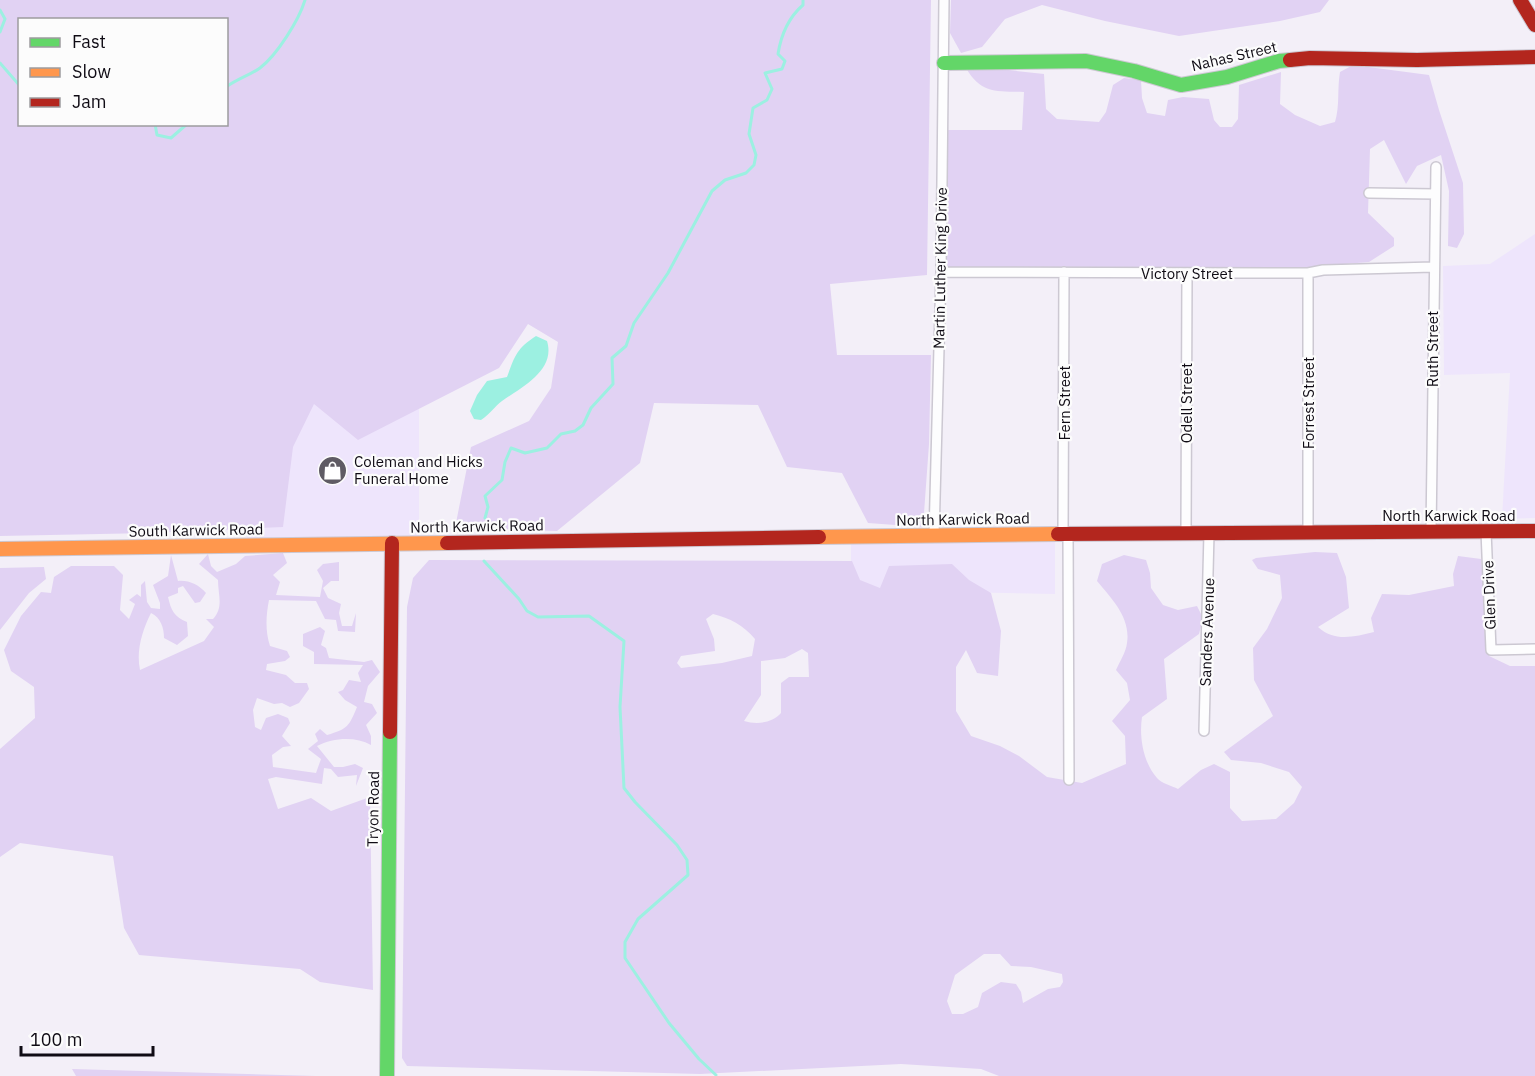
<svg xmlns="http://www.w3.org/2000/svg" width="1535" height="1076" viewBox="0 0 1535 1076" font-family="'IBM Plex Sans',sans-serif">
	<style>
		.built { fill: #eee5fc }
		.green { fill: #e1d2f3; fill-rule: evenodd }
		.water { fill: #9cf0e1 }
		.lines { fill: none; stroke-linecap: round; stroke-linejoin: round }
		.stream { stroke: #9cf0e1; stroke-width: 3 }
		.street-casing { stroke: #ccc8d2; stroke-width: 12 }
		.fast-casing { stroke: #ccc8d2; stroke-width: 16 }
		.slow-casing { stroke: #ccc8d2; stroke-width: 16 }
		.jam-casing { stroke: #ccc8d2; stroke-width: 16 }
		.street { stroke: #fdfdfe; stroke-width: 9 }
		.fast { stroke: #63d668; stroke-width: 14 }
		.slow { stroke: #ff974d; stroke-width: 14 }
		.jam { stroke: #b3261e; stroke-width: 14 }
		.labels { text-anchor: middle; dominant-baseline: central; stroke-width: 4.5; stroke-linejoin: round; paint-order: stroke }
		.street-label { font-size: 15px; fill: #0f0b14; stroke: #fcfcfc }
		.poi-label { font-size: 15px; fill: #0f0b14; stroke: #fcfcfc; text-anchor: start }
	</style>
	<rect width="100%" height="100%" fill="#f3eff8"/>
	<path class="built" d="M1535 234V518L1502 519 1510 373 1444 375 1443 266 1490 264Z
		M246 352H419V537L247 538Z
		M1055 542V594L906 591 851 594V544Z"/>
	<path class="green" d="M0 0H931L927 275 830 284 837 355H931L929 444 923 527 868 523 842 473 787 467 758 405 654 403 640 463 557 531 455 528 471 447 529 421 551 388 558 342 528 324 499 368 358 440 314 404 293 447 283 527 150 533 0 536ZM20 20H226V124H20Z
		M951 0H1329L1320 12 1280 21 1179 36 1105 21 1042 5 1005 19 982 47 961 53 950 33Z
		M1353 65 1429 75 1439 110 1463 183 1464 234 1457 248 1448 246 1449 191 1441 155 1417 166 1406 184 1384 140 1370 149 1368 213 1394 238V246L1369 262 1298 268 1136 269 945 267 947 130H1022L1024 92C996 91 981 94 966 68L981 67 1044 74 1046 109 1057 119 1099 122 1106 112 1113 85 1124 78 1141 80 1142 98 1147 113 1165 116 1168 100 1183 97 1209 99 1214 120 1220 127H1232L1238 119 1239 85 1281 72 1280 104 1295 115 1320 126 1335 122C1340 106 1337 89 1340 72Z
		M1315 552 1337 553 1346 577 1349 608 1318 627C1334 642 1354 637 1374 632L1371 618 1382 594 1409 595 1454 586 1453 574 1458 556 1481 559 1489 656 1510 666H1535V1076H999L981 1069 901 1064 700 1074 407 1066 402 1058 407 607 413 578 429 560 852 561 860 580 880 588 889 566 952 564 969 580 991 593 1001 631 998 676 977 673 966 650 956 667V711L971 736 1000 746 1019 756 1047 777 1082 783 1126 764 1125 736 1112 721 1130 700 1127 683 1116 670C1120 661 1126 652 1127 643 1131 618 1112 599 1097 581L1102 564 1124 555 1146 560 1150 573 1151 588 1163 605 1178 610 1197 606 1203 618 1199 634 1164 659 1167 699 1142 717C1139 737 1143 762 1157 778 1161 783 1172 786 1178 789L1201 770 1214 764 1230 772V808L1242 821 1276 819 1294 803 1302 787 1289 772 1261 763 1231 760 1224 752 1273 716 1254 680 1253 648 1267 629 1282 598 1280 575 1258 569 1252 560 1256 558ZM713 614C730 618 743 625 755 639L752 656 722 663 681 668 677 663 681 656 715 651 714 639 706 619ZM802 649 808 653 809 677H789L781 683V713C772 723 757 725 744 721L761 695V661L785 658ZM984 954H1000L1011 966 1031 967 1062 974 1063 982 1060 987 1048 989 1023 1003 1021 992 1016 984 1001 982 982 993 978 1007 963 1014H952L947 1001 955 975Z
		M283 553 287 563 273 575 280 582 276 595 320 597 323 581 317 570 323 564 339 562V581H331L323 588 328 598 341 604 339 613 342 626H352L356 613 355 632 338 631 336 620 325 619 316 601 269 600C266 615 265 631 270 646L287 651 290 657 285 661 267 664 266 670 286 675 295 683H307L309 689 299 703 290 707 282 703 274 704 257 698 253 710 255 727 261 730 266 718 278 714 288 718 290 723 282 736 291 746 283 747 272 755 273 767 316 773 321 759 308 749 318 741 315 734 320 729 327 735C348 729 349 726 357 707L345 700 338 692 343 690 349 680 361 682 358 673 363 665 314 664V652L303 646V634L320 627 325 631 321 645 326 648 329 658 364 662 372 660 380 672 368 686 364 702 372 704 377 713 366 725 371 736V745C355 736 333 738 317 746L334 767H343L355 764 363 768 356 786 357 775 338 777 331 769 324 768 322 784 276 777 268 779 278 809 311 798 331 811 370 797 373 990 320 982 300 969 139 955 124 928 113 856 20 843 0 857V749L35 718 34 687 11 671 4 650 21 616 41 592 51 593 54 577 71 566H114L123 575 120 610 129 619 135 604 129 600 137 594 141 597V585L145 581 147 602 151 608 160 609V603L153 585 168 576 171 555 178 581C189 580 199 585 206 593L200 602 195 603 183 586 178 588V593L168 597C171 610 174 617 187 622L188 636 177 645 164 638C164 628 161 618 151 613 142 631 136 651 140 670L204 641 214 627 206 619H213C224 607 218 595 218 580L199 564 208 554 211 566 217 572 236 564 245 556Z
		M44 567 46 579 29 593 0 630V568Z
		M72 1069 316 1076H76Z"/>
	<path class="water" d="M536 336 547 341C556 370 522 387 502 401 495 406 490 414 481 420L474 419 470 411 477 395 487 381 507 377C515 356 516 349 536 336Z"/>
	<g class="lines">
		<path class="stream" d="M0 10 5 19 0 32
			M0 63 20 86
			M226 87C237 79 250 75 260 68 277 55 299 20 305 0
			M155 124 157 135 171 138 187 124
			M485 518 488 507 485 496 502 480 505 462 511 448 525 453 547 448 561 434 575 431 583 425 591 408 613 384 612 358 626 346 634 323 668 273 712 191 725 180 746 173 754 165 756 155 749 134 753 108 767 100 772 89 765 73 782 69 785 61 778 54C781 35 788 18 803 5V0
			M484 561 519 599 527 611 538 617 589 616 624 641 620 707 624 788 635 802 677 845 687 860 688 875 638 919 625 942V958L669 1023 699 1059 716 1075"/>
		<defs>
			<path id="street" d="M1369 193 1435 194
				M941 272 1308 273 1323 270 1433 267
				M1486 531 1491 650 1535 649
				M1431 532 1436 167
				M1186 533 1187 273
				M1308 533V273
				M1063 534 1064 272
				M1068 534 1069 780
				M934 536 941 272 944 0
				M1204 731 1209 533"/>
			<path id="fast" d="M944 63 1086 61 1134 71 1181 85 1227 77 1279 61 1290 60
				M387 1076 390 732"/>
			<path id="slow" d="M819 537 1058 534
				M0 549 447 543"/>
			<path id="jam" d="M1520 0 1535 25
				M1290 60 1310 58 1417 60 1535 57
				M1058 534 1535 531
				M447 543 819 537
				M390 732 392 543"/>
		</defs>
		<use href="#street" class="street-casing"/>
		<use href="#fast" class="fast-casing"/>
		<use href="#slow" class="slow-casing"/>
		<use href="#jam" class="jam-casing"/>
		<use href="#street" class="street"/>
		<use href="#fast" class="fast"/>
		<use href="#slow" class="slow"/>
		<use href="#jam" class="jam"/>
	</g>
	<defs>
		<symbol id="shop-disc" viewBox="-11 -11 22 22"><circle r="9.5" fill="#5f5b64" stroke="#fcfcfc"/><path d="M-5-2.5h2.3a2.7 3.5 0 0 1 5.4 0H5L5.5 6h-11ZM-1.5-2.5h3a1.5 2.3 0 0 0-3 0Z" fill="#fff"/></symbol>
	</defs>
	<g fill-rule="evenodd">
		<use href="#shop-disc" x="316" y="454" width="33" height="33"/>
	</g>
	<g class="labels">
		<g class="street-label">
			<text transform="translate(1234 56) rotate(-13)">Nahas Street</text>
			<text transform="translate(940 268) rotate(-89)">Martin Luther King Drive</text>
			<text x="1187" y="273">Victory Street</text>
			<text transform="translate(1432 349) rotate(-90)">Ruth Street</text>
			<text transform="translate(1064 403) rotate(-90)">Fern Street</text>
			<text transform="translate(1186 403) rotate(-90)">Odell Street</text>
			<text transform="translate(1308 403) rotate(-90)">Forrest Street</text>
			<text x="1449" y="515">North Karwick Road</text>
			<text transform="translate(963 519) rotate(-1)">North Karwick Road</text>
			<text transform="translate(477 526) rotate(-1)">North Karwick Road</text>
			<text transform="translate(196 530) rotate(-1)">South Karwick Road</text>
			<text transform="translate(1489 595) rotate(-92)">Glen Drive</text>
			<text transform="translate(1207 632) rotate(-88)">Sanders Avenue</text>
			<text transform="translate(373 809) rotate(-89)">Tryon Road</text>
		</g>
		<g class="poi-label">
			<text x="354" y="461">Coleman and Hicks<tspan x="354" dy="17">Funeral Home</tspan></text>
		</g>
	</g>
	<rect x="18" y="18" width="210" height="108" fill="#fcfcfc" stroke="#9d9c9f" stroke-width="1.5"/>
	<rect x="30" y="38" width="30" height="9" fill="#63d668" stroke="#9d9c9f" stroke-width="1.5"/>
	<text x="72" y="48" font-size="18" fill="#0f0b14">Fast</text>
	<rect x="30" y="68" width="30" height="9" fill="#ff974d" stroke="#9d9c9f" stroke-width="1.5"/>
	<text x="72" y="78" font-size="18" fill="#0f0b14">Slow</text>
	<rect x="30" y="98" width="30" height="9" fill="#b3261e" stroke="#9d9c9f" stroke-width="1.5"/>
	<text x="72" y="108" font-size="18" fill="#0f0b14">Jam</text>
	<path d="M21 1046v9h132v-9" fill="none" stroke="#0f0b14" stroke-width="3"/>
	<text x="30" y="1046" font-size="18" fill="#0f0b14" stroke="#fcfcfc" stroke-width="4.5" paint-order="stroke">100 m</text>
</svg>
